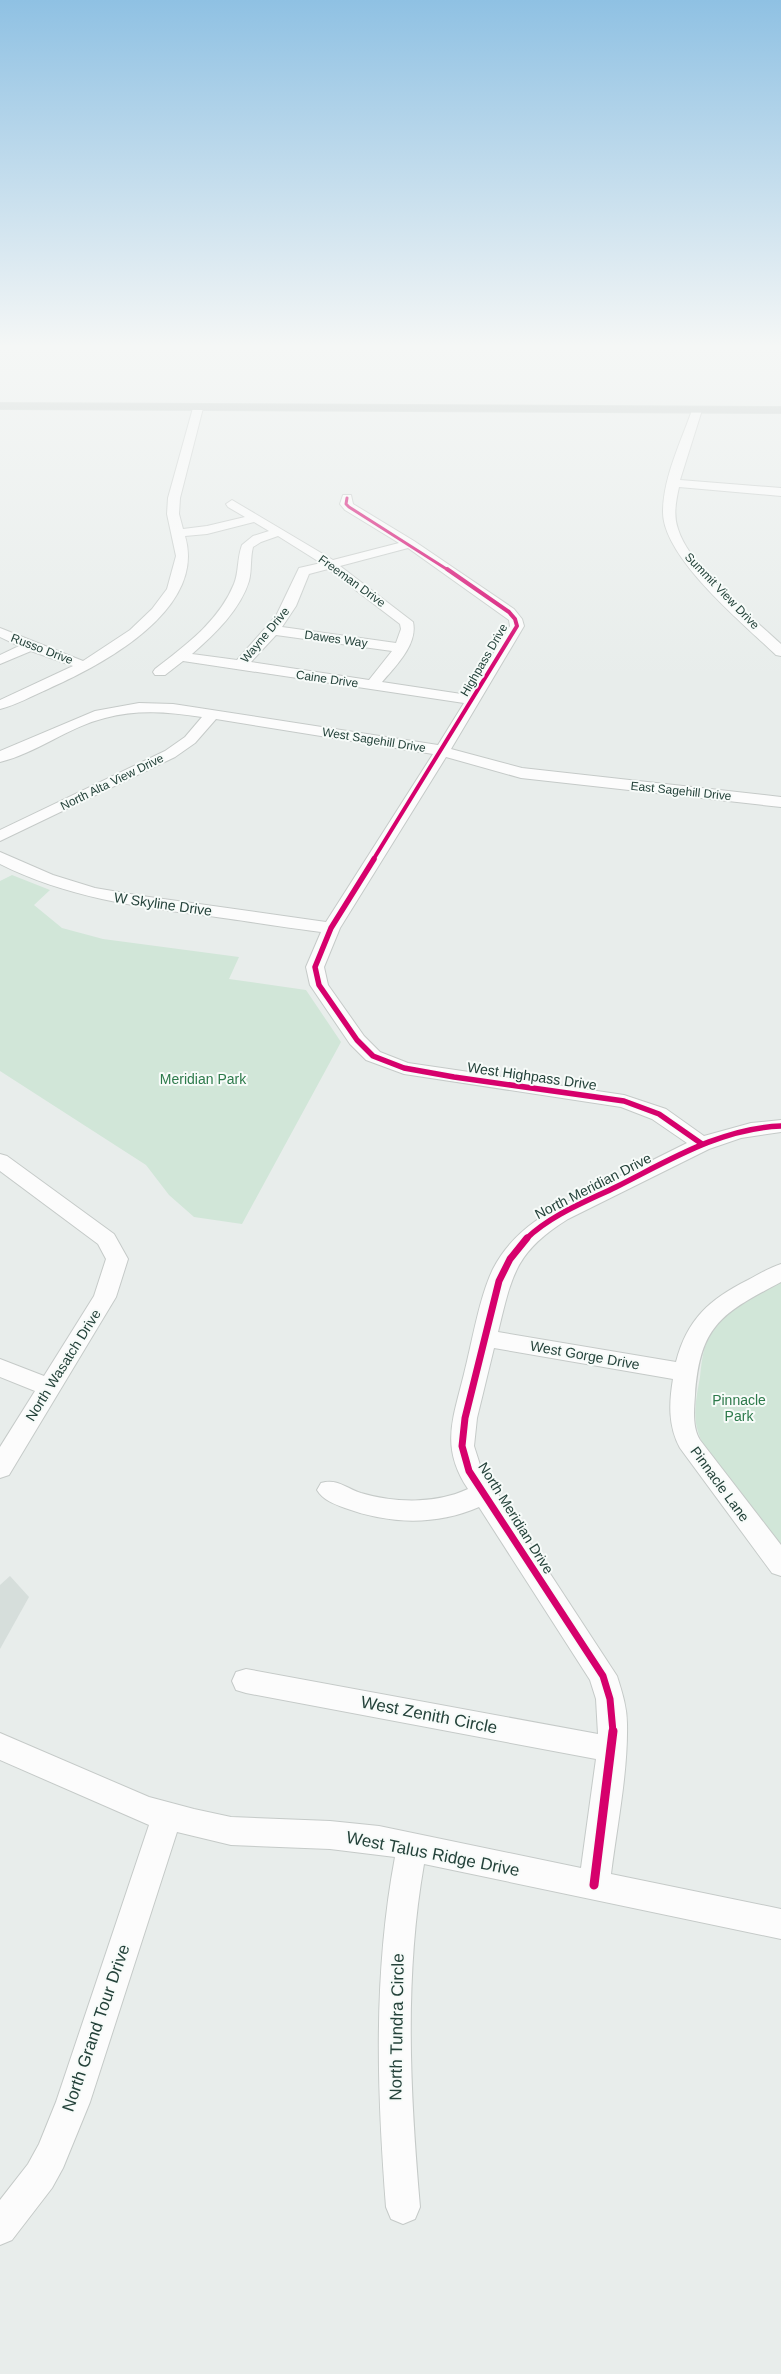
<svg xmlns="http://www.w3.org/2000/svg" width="781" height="2374" viewBox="0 0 781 2374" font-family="Helvetica,sans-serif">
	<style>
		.built { fill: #d6dedb }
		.green { fill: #d1e6d8 }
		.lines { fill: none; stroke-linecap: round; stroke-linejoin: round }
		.minor-casing { stroke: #c5cac8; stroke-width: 2 }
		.highway-casing { stroke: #c3ccc9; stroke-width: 2 }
		.minor { fill: #fcfcfc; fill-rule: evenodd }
		.highway { fill: #bcc4c2; fill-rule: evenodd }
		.cycleway-far4-casing { stroke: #f7fbf9; stroke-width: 4.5 }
		.cycleway-far3-casing { stroke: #f7fbf9; stroke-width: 5.5 }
		.cycleway-far2-casing { stroke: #f7fbf9; stroke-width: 8 }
		.cycleway-far1-casing { stroke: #f7fbf9; stroke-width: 10 }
		.cycleway-casing { stroke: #f7fbf9; stroke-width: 12 }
		.cycleway-far4 { stroke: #d6006c; stroke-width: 3 }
		.cycleway-far3 { stroke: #d6006c; stroke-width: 4 }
		.cycleway-far2 { stroke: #d6006c; stroke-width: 5.5 }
		.cycleway-far1 { stroke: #d6006c; stroke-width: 7 }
		.cycleway { stroke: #d6006c; stroke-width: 9 }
		.labels { text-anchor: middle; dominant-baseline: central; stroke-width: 4; stroke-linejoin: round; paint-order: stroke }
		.far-street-label { font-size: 12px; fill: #24423a; stroke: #f7fbf9 }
		.street-label { font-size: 14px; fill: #24423a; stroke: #f7fbf9 }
		.park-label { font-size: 14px; fill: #2d7a4b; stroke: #f7fbf9 }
		.near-street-label { font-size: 17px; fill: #24423a; stroke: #f7fbf9 }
	</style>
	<rect width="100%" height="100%" fill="#e8edeb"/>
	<path class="built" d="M10 1576 29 1597 0 1649V1585Z"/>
	<path class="green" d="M12 875 50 890 34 905 62 928 103 939 239 957 229 979 306 990 341 1042 242 1224 194 1217 169 1195 146 1165 0 1071V881Z
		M781 1281V1551C757 1519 706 1466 697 1428 693 1411 697 1394 700 1377 701 1367 702 1356 705 1347 718 1312 750 1298 781 1281Z"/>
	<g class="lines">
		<defs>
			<path id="minor" d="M198 405 203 408 180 498 179 514 183 529 207 526 245 517 228 507 226 504 232 500 333 560 399 543 345 510 340 504 343 495H351L353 504 414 541 514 609 522 619 524 626 451 749 522 768 781 797V807L521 778 446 757 340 928 324 967 328 985 364 1036 380 1052 408 1063 624 1095 666 1109 704 1136 751 1123 781 1120V1132L741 1138 709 1149 568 1219C515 1252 512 1275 498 1332L676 1362C687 1319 710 1299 748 1280 759 1274 769 1268 781 1264V1282C723 1313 700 1324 695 1395 694 1409 692 1427 700 1440L781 1545V1576L772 1573 680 1448C668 1426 669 1403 673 1379L494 1348 477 1418 474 1446 481 1468 617 1676C622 1692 627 1707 627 1724 628 1772 617 1826 611 1874L781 1909V1939L424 1864C404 1978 410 2092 420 2207L415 2219 403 2224 391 2219 386 2207C377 2090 373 1974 395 1857L330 1849 231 1845 177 1832 90 2102 63 2168 52 2188 12 2240 0 2245V2200L28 2164 39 2144 56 2102 149 1825 0 1760V1733L149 1797 194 1809 231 1817 330 1821 379 1826 581 1868 596 1759 246 1693 236 1690 232 1681 236 1672 246 1669 598 1734 596 1699 590 1680 479 1507C436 1526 388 1524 345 1508 334 1504 323 1500 317 1490L321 1483C337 1478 346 1488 361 1493 395 1503 436 1504 468 1489 440 1447 453 1419 464 1374 472 1343 479 1298 493 1269 516 1224 559 1206 603 1184 631 1171 659 1157 687 1143L652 1119 621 1107 404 1074 366 1060 350 1044 310 985 306 967 321 932C283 927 246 921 209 916 137 907 65 897 0 864V852L53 875 95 888 142 896 326 922 433 754 216 719 195 743 175 757 0 841V830L165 751 185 737 202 717C169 712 138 709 105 718 68 727 37 753 0 762V751L95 711 139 703 173 704 438 745 464 703 183 661 165 675H155L153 672 155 669C186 645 219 621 234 584 239 572 237 558 242 545L253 536 269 531 254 522 207 534 185 536C207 610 102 665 48 689 32 696 16 705 0 709V700L73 666 31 651 0 664V655L19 646 0 637V628L83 661 130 630 152 609 167 589 176 556 167 514 168 498 193 408ZM278 536 321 563 299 568 276 616 237 660 192 654C215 634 240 610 249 581 252 570 250 558 253 547L261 542ZM408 548 509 620 510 626 468 695 382 682C396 666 418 644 413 622L340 566ZM328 569 400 624 401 629 396 643 282 627 296 606 309 574ZM276 635 392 651 369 680 251 662Z
				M697 407 702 410 680 480 781 488V496L679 487C676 501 673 515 678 529 690 568 751 616 781 644V656L776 655C744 624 663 558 663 512 663 478 681 442 692 410Z
				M0 1154 7 1156 114 1234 128 1259 116 1297 9 1475 0 1478V1447L35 1391 0 1377V1359L44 1376 94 1296 106 1259 98 1244 0 1171Z"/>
			<path id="highway" d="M0 403 781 407V413L0 409Z"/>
		</defs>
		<use href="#minor" class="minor-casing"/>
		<use href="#highway" class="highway-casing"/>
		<use href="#minor" class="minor"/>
		<use href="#highway" class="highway"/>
		<defs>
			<path id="cycleway-far4" d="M347 498 346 504 349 507 448 570"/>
			<path id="cycleway-far3" d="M373 860 517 626 515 619 509 612 447 569"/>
			<path id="cycleway-far2" d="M374 859 331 928 315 967 319 985 357 1040 373 1056 404 1068 454 1077 624 1101 659 1114 702 1144
				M526 1239C551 1215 585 1202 616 1187 668 1161 721 1128 781 1126"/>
			<path id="cycleway-far1" d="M527 1238 510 1259 499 1281 465 1418 462 1446 469 1471 603 1676 610 1699 613 1732"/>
			<path id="cycleway" d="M594 1885 613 1731"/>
		</defs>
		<use href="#cycleway-far4" class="cycleway-far4-casing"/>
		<use href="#cycleway-far3" class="cycleway-far3-casing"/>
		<use href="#cycleway-far2" class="cycleway-far2-casing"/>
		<use href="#cycleway-far1" class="cycleway-far1-casing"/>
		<use href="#cycleway" class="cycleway-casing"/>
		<use href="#cycleway-far4" class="cycleway-far4"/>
		<use href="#cycleway-far3" class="cycleway-far3"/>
		<use href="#cycleway-far2" class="cycleway-far2"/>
		<use href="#cycleway-far1" class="cycleway-far1"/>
		<use href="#cycleway" class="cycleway"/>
	</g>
	<linearGradient id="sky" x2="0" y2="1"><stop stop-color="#8fc1e3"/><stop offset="0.51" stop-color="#f5f7f6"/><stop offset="1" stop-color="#f5f7f6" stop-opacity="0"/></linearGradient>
	<rect width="781" height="679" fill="url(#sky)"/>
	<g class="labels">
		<g class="far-street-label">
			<text transform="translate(352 581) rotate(36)">Freeman Drive</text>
			<text transform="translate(722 591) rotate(46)">Summit View Drive</text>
			<text transform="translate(265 635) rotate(-50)">Wayne Drive</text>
			<text transform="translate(336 639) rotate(8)">Dawes Way</text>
			<text transform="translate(42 649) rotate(21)">Russo Drive</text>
			<text transform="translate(484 660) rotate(-60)">Highpass Drive</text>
			<text transform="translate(327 679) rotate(8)">Caine Drive</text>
			<text transform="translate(374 740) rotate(9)">West Sagehill Drive</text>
			<text transform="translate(112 782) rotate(-26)">North Alta View Drive</text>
			<text transform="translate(681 791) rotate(6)">East Sagehill Drive</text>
		</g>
		<g class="street-label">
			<text transform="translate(163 904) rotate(8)">W Skyline Drive</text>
			<text transform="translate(532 1076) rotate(8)">West Highpass Drive</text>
			<text transform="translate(593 1186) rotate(-27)">North Meridian Drive</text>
			<text transform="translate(585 1355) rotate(10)">West Gorge Drive</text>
			<text transform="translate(63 1365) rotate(-58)">North Wasatch Drive</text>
			<text transform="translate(720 1484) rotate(54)">Pinnacle Lane</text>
			<text transform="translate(516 1518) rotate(58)">North Meridian Drive</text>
		</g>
		<g class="park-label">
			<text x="203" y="1079">Meridian Park</text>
			<text x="739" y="1400">Pinnacle<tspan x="739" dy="16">Park</tspan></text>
		</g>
		<g class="near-street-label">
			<text transform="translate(429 1715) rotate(11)">West Zenith Circle</text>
			<text transform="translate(433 1854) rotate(11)">West Talus Ridge Drive</text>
			<text transform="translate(397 2027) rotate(-89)">North Tundra Circle</text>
			<text transform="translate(96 2028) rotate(-71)">North Grand Tour Drive</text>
		</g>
	</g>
</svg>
